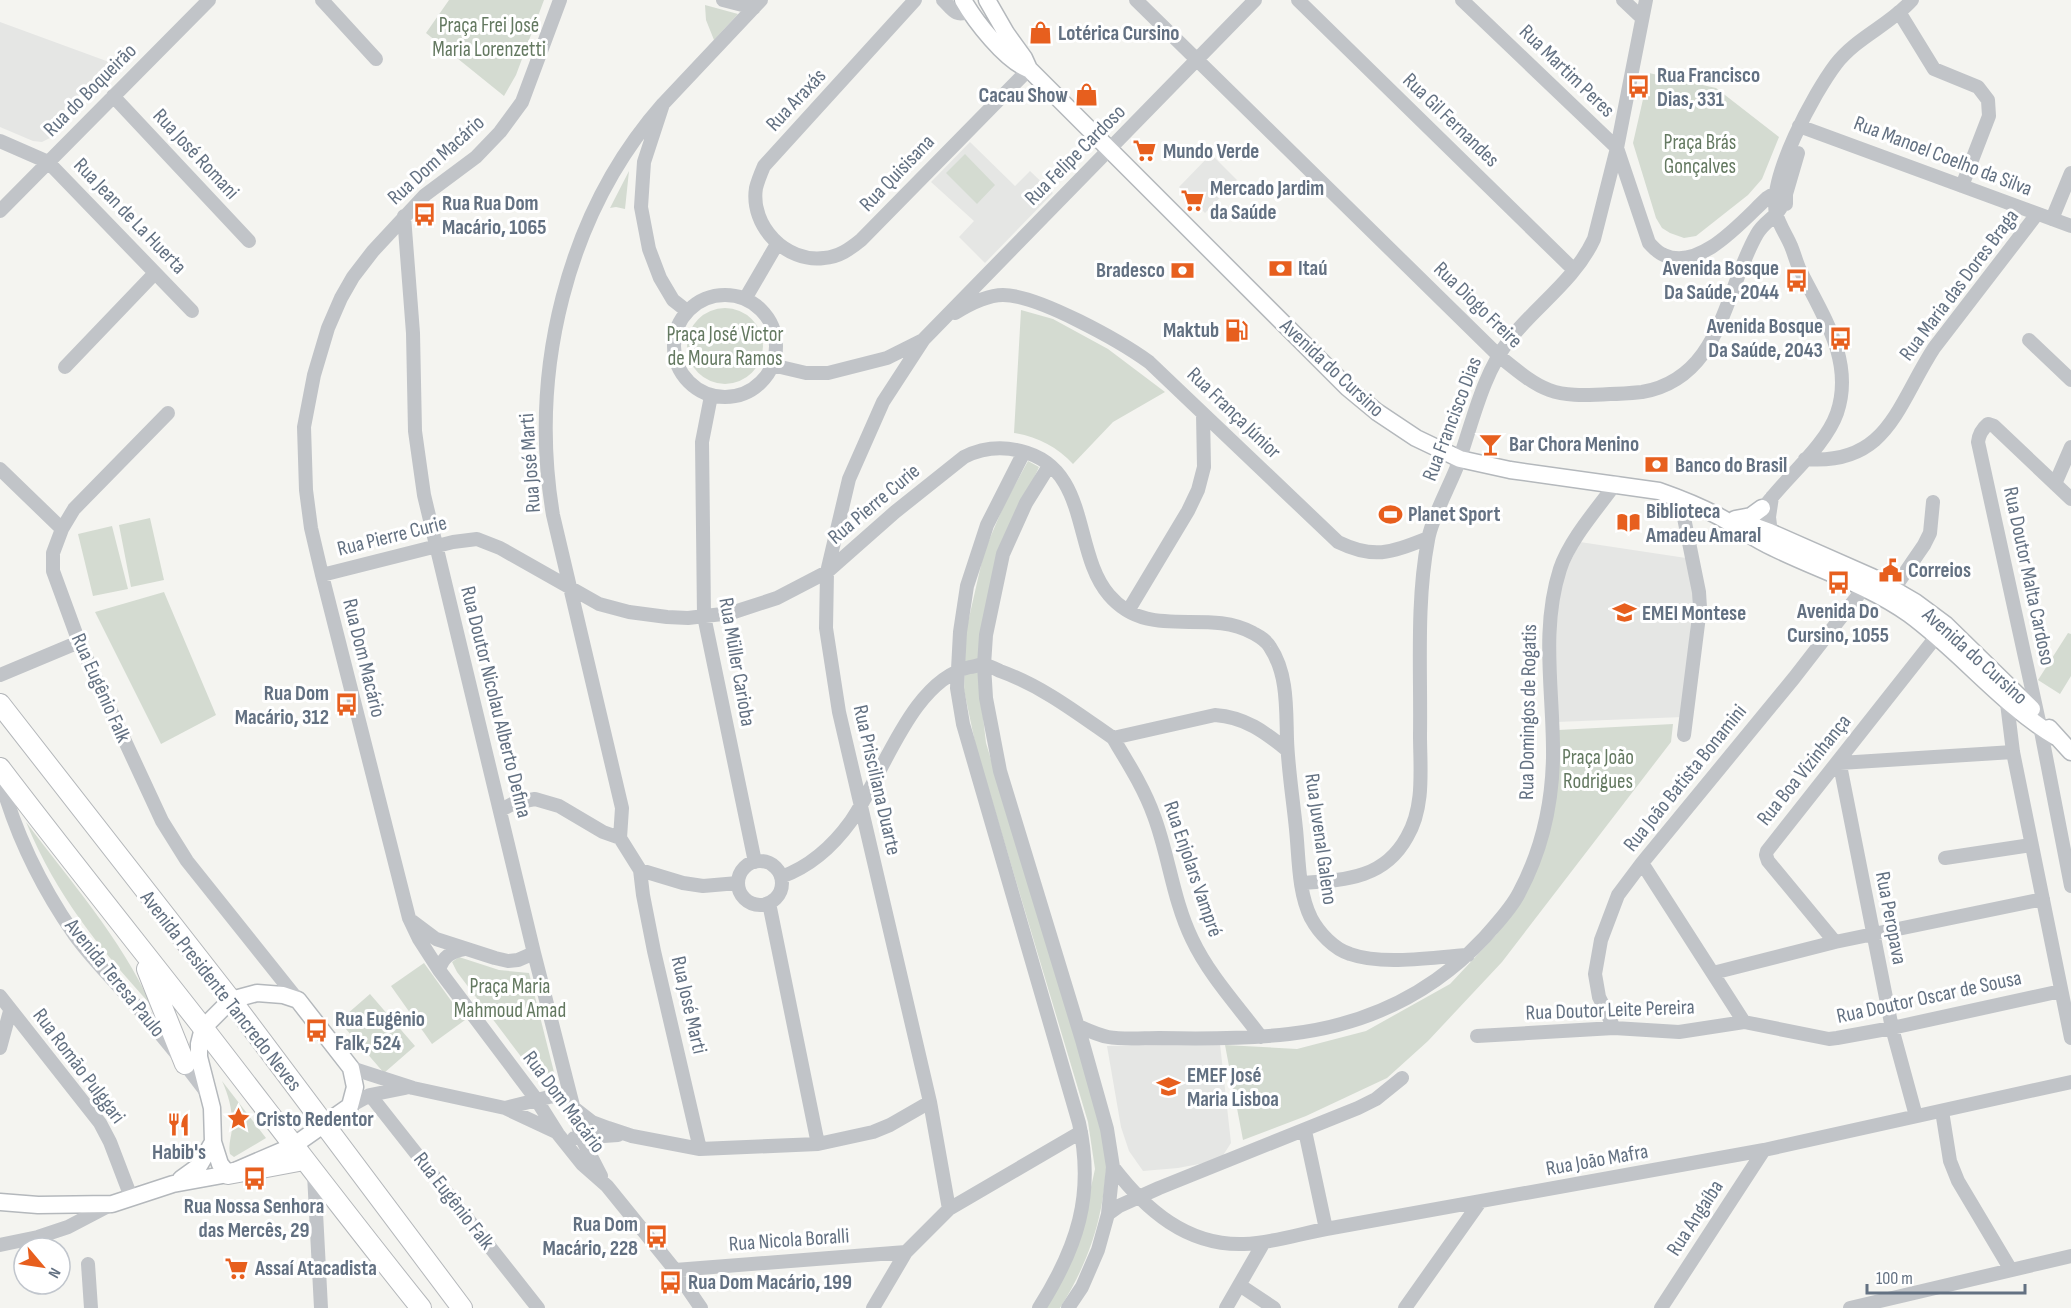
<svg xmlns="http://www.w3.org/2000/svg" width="2071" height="1308" viewBox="0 0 2071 1308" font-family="'Sofia Sans Condensed',sans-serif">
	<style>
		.built { fill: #e5e6e4 }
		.park { fill: #d4dbd1 }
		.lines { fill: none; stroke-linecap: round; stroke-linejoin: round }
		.major-casing { stroke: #b4b8bc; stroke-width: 19 }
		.highway-casing { stroke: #b4b7ba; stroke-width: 22 }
		.minor { stroke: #c1c4c8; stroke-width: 14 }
		.major { stroke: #fff; stroke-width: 16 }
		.highway { stroke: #fff; stroke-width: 20 }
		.labels { text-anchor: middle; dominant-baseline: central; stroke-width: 6; stroke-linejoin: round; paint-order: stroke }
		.park-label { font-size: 21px; fill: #647961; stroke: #fff }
		.poi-label { font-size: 21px; font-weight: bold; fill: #637182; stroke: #fff; text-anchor: start }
		.street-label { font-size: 21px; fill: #637182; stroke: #fff }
	</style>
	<rect width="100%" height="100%" fill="#f4f4f0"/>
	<path class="built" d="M0 22 120 66 52 137 42 142 33 141 0 127Z
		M970 142 1015 186 1030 171 1053 193 985 263 959 237 974 221 931 182Z
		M1211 154 1237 180 1205 213 1179 187Z
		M1580 542 1686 558 1694 586 1683 717 1556 722 1553 641 1561 581Z
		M1220 1044 1231 1143 1220 1160 1178 1168 1143 1171 1129 1151 1121 1127 1107 1046Z"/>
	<path class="park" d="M449 0H544L516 75 504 96 426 33Z
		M705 5 738 14 714 40 706 20Z
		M1649 73 1716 88 1779 137 1762 179 1748 195 1696 236 1684 238 1670 233 1662 228 1656 218 1633 143Z
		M965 154 995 185 977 204 946 173Z
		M629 171 625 209 616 207 610 208Z
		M687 346a38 38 0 1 1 76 0a38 38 0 1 1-76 0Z
		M1021 310 1053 319 1108 349 1165 392 1113 422 1073 464C1057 447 1038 437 1014 433Z
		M1028 461 1039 467 1023 502 980 634 978 673 986 743 1107 1141C1107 1205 1094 1254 1060 1308H1045L1079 1242 1095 1169 1088 1122 976 747 964 690 966 631 984 552 1004 505Z
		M150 518 164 580 131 587 119 525Z
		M112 526 128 589 93 596 78 534Z
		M164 592 216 715 161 744 95 612Z
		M2068 633 2071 634V676L2060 694 2038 680Z
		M1673 724 1671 742 1502 962 1428 1041 1387 1078 1306 1116 1243 1140 1225 1045 1297 1049 1366 1031 1450 984 1496 935 1527 891 1558 730Z
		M26 822C70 881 121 938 151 1005 98 946 57 897 26 822Z
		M459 957 499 970 529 973 557 1084 546 1085 541 1083 457 972 452 962Z
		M424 963 465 1020 432 1044 391 986Z
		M370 994 415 1046 384 1073 339 1021Z
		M222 1081 266 1138 234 1157 230 1154C228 1146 231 1138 232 1129 233 1112 229 1096 222 1081Z"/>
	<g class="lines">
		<defs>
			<path id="major" d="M963 0C975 21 1005 60 1028 69
				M987 0 1006 33 1024 58 1029 69 1348 388 1377 412 1416 438 1460 459 1510 470 1659 491C1679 498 1699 506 1718 516 1737 526 1754 539 1774 548 1819 570 1868 585 1909 614 1961 652 2001 704 2056 737
				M1735 519 1751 516 1762 508
				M1740 521 1770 532 1872 577 1915 602 1946 625 2032 709
				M2049 728 2071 752
				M181 1179 199 1166 213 1142
				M0 1202 38 1205 112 1204 173 1184 228 1174 293 1146 350 1106 355 1087 351 1068 298 1000 283 995 257 993 231 1000 203 1028 199 1044V1057L212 1108 213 1142 220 1164 228 1174"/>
			<path id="highway" d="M0 704 231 1000 462 1308
				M0 768C67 856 136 942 204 1029 276 1122 347 1216 421 1308
				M147 969 185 1064
				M228 1174 304 1160"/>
		</defs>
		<use href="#major" class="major-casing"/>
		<use href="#highway" class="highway-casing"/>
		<path class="minor" d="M322 0 376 59
			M560 0 522 102 500 132 476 157 425 195 373 251 353 277 341 298 328 328 314 375 304 427 306 490 311 528 322 575 409 918 419 939 439 970 536 1099 558 1134 582 1164 607 1186 675 1270 701 1308
			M723 0 754 8
			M915 0 764 166C761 173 758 180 756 188 750 226 786 263 824 258 839 257 850 249 861 240L1029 69
			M943 0C952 9 956 18 969 11
			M1136 0 1499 356C1543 392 1552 398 1610 394 1621 394 1632 393 1642 392 1722 378 1724 291 1757 234 1762 225 1769 221 1776 214 1780 210 1783 204 1786 199
			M1298 0 1574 270
			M1462 0 1617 148 1649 243C1654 248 1658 253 1664 255 1700 272 1743 220 1767 198L1775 193 1782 194
			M1623 0 1642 18
			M1899 12 1934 69 1978 87 1988 100 1989 116 1962 186
			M113 96 249 241
			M1799 126 2071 226
			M0 141 48 162 192 311
			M1786 204V194L1798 153
			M0 211 209 0
			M404 216 413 333 415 431 424 495 534 953 581 1137 601 1176
			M2052 219 2071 173
			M674 346a51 51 0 1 1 102 0a51 51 0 1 1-102 0Z
			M745 299 777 244
			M687 311 673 300 660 278 649 249 641 207 644 162 663 104 761 0
			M955 313C968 305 988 295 1003 295 1038 295 1120 341 1149 362L1338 542C1375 560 1392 552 1428 538
			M2029 340 2071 380
			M772 365 806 373H828L887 358 923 340
			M65 367 155 273
			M711 396 702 442 704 616 755 862
			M168 413 74 509 62 529 53 553V571L79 642 162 821 187 861 298 1000
			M1024 452 987 525 967 586 960 632 957 688 963 724 1079 1123C1095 1195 1077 1248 1039 1308
			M1805 459C1888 466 1897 405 1934 348L2037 214
			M1049 466 1026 503 1003 554 986 635 984 665 986 698 1000 771 1082 1040 1107 1129 1113 1167 1108 1214 1098 1250 1082 1287 1068 1308
			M0 469 62 529
			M2055 484 2071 447
			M1680 498 1699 592 1700 608 1684 735
			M2071 499 1994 426 1988 424C1982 429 1979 434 1978 442L2040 726 2071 886
			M1757 517C1778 483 1824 450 1837 413 1855 360 1821 313 1799 268 1796 261 1794 253 1791 246 1787 236 1779 225 1776 213 1768 178 1814 93 1836 64 1857 37 1890 25 1912 0
			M1772 541 1769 517 1772 497
			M322 575 453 542 477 539 500 548 599 604 629 612 667 617 688 618 731 613 777 598 827 572 895 512 964 457C982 448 1001 446 1021 451 1091 468 1072 552 1109 595 1149 642 1205 607 1253 633 1260 637 1266 640 1270 647 1288 674 1286 709 1287 739 1288 769 1293 799 1296 829 1299 858 1298 892 1311 918 1319 933 1334 949 1350 954 1384 966 1432 957 1468 955
			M1889 596 1924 545 1930 533 1933 502
			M1128 611 1188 511 1198 490 1204 467 1203 414
			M0 675 79 642
			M2006 695 2013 752 2071 1038
			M1113 738C1128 763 1144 788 1154 816 1169 856 1173 900 1192 939 1209 975 1237 1005 1261 1037
			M1839 760 1892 1028 1916 1116
			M1840 763 2013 752
			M0 777C15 833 41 886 74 934 88 954 106 972 122 990 152 1023 180 1057 207 1093
			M501 810 514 803 535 799 559 806 603 832 620 838
			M620 838 622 808 553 515C529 372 566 214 663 104
			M620 838 640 870 643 895 654 951 700 1149
			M1945 858 2031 845
			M738 883a22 22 0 1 1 44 0a22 22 0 1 1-44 0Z
			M1642 863 1744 1022 1829 1039 1837 1038 1892 1028 2061 991
			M640 870 683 883 703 886 738 883
			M781 877C809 867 833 846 851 821 883 776 911 680 970 667 974 667 979 664 983 665 989 665 996 669 1000 671 1042 686 1077 713 1113 738L1215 715C1245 717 1265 732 1287 750
			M1301 883C1345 880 1384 879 1407 837 1425 807 1420 768 1420 735 1421 671 1416 603 1428 540 1431 520 1448 489 1456 469 1472 426 1481 376 1510 339 1537 305 1575 280 1594 239L1617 148 1646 0
			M769 903 818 1144
			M412 921 436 939 495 958 508 961 518 960 534 953
			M1835 942 1768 861 1766 855 1767 851 1943 628
			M439 970C443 956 451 952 465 949
			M1713 973 1835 942 2043 899
			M0 996 100 1123 110 1142 131 1197
			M1078 1026C1087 1030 1098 1035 1108 1037 1124 1040 1143 1038 1159 1038 1203 1039 1246 1039 1289 1034 1367 1025 1432 994 1485 937 1497 923 1511 909 1519 893 1541 852 1552 804 1553 758 1554 695 1540 631 1560 569 1570 539 1598 508 1616 483
			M1614 1028 1599 997 1595 974 1601 940 1618 895 1642 863 1794 678 1870 580
			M1477 1036 1614 1028 1679 1032 1744 1022
			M0 1048 10 1011
			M351 1068 413 1088 505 1108 556 1132
			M370 1095 538 1308
			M350 1106 370 1095 405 1088
			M505 1108 553 1096 565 1101 592 1122 608 1128 632 1136 700 1149 818 1144 873 1132 890 1125 930 1102
			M1942 1111 1950 1161 1958 1181 2011 1270
			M1305 1131 1326 1229
			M574 1138 618 1135
			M1113 1167C1146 1210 1187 1246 1244 1244 1272 1243 1299 1234 1326 1229L1764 1150 2071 1082
			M314 1174 321 1308
			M949 1209 930 1102 839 712 826 628 827 572 849 479 883 402 924 339 1255 0
			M1108 1214 1119 1206 1159 1188 1358 1108 1376 1099 1402 1078
			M0 1245 38 1237 68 1227 112 1204
			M88 1264 91 1308
			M675 1270 906 1252
			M1241 1286 1274 1308
			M873 1308 906 1252 949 1209 1081 1132
			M1226 1308 1264 1242
			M1405 1308 1480 1202
			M1661 1308 1764 1150
			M1850 1308 2071 1256"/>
		<use href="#major" class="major"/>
		<use href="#highway" class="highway"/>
	</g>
	<defs>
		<symbol id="shop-bare" viewBox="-9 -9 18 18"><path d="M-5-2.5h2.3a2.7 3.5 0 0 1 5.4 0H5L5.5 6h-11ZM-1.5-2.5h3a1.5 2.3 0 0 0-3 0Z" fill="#e75f1e" stroke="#fff" stroke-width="2.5" paint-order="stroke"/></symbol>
		<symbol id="bus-bare" viewBox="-9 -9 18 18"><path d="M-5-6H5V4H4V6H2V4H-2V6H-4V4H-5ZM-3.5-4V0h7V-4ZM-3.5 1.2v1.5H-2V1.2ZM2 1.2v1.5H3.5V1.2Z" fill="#e75f1e" stroke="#fff" stroke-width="2.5" paint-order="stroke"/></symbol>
		<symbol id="supermarket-bare" viewBox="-9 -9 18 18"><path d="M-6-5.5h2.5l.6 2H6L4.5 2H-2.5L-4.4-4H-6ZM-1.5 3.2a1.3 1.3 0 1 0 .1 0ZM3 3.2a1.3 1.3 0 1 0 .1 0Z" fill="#e75f1e" stroke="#fff" stroke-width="2.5" paint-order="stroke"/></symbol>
		<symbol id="bank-bare" viewBox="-9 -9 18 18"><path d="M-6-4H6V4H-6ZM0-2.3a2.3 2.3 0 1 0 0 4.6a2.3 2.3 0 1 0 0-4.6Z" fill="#e75f1e" stroke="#fff" stroke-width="2.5" paint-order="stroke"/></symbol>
		<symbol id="fuel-bare" viewBox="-9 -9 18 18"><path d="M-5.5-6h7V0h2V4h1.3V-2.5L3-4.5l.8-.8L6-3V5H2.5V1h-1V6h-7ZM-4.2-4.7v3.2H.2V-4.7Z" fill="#e75f1e" stroke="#fff" stroke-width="2.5" paint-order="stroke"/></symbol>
		<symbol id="bar-bare" viewBox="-9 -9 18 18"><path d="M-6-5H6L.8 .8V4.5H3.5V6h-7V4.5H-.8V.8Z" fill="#e75f1e" stroke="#fff" stroke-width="2.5" paint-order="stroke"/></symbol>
		<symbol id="stadium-bare" viewBox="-9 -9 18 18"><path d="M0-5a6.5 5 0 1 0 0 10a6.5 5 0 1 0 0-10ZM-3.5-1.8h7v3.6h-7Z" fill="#e75f1e" stroke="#fff" stroke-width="2.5" paint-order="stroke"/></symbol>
		<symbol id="library-bare" viewBox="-9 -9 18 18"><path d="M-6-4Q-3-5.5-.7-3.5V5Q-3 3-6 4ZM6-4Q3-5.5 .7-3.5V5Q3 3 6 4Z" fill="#e75f1e" stroke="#fff" stroke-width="2.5" paint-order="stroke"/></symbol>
		<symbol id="civic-bare" viewBox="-9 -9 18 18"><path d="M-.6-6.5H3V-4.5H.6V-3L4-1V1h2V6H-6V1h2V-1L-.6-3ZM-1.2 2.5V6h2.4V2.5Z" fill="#e75f1e" stroke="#fff" stroke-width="2.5" paint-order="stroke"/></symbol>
		<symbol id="school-bare" viewBox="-9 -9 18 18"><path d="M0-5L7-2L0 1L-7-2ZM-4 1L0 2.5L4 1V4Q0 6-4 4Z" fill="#e75f1e" stroke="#fff" stroke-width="2.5" paint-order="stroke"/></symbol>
		<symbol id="sight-bare" viewBox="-9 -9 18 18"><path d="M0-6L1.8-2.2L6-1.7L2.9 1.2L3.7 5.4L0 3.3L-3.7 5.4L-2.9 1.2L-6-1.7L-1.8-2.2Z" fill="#e75f1e" stroke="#fff" stroke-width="2.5" paint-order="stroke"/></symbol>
		<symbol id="restaurant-bare" viewBox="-9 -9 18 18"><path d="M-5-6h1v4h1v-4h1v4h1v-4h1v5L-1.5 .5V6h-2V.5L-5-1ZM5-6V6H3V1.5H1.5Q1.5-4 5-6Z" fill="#e75f1e" stroke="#fff" stroke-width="2.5" paint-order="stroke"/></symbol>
	</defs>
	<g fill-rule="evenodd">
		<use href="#shop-bare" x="1024" y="16" width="33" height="33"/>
		<use href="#bus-bare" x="1622" y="70" width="33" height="33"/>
		<use href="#shop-bare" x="1070" y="78" width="33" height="33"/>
		<use href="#supermarket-bare" x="1128" y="134" width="33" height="33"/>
		<use href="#supermarket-bare" x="1176" y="184" width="33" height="33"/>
		<use href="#bus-bare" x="408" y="198" width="33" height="33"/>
		<use href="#bank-bare" x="1264" y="252" width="33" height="33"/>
		<use href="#bank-bare" x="1166" y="254" width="33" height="33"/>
		<use href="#bus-bare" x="1780" y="264" width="33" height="33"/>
		<use href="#fuel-bare" x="1220" y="314" width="33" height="33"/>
		<use href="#bus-bare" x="1824" y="322" width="33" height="33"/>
		<use href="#bar-bare" x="1474" y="428" width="33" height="33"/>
		<use href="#bank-bare" x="1640" y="448" width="33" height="33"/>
		<use href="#stadium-bare" x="1374" y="498" width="33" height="33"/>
		<use href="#library-bare" x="1612" y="506" width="33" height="33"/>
		<use href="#civic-bare" x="1874" y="554" width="33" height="33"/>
		<use href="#bus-bare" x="1822" y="566" width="33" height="33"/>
		<use href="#school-bare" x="1608" y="596" width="33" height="33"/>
		<use href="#bus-bare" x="330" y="688" width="33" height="33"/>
		<use href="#bus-bare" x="300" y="1014" width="33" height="33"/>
		<use href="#school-bare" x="1152" y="1070" width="33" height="33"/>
		<use href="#sight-bare" x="222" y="1102" width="33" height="33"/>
		<use href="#restaurant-bare" x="162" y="1108" width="33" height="33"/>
		<use href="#bus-bare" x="238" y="1162" width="33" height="33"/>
		<use href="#bus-bare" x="640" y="1220" width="33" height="33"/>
		<use href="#supermarket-bare" x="220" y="1252" width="33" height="33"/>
		<use href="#bus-bare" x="654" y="1266" width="33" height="33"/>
	</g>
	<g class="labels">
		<g class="park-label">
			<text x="489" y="25">Praça Frei José<tspan x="489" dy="24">Maria Lorenzetti</tspan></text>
			<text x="1700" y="142">Praça Brás<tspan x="1700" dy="24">Gonçalves</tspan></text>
			<text x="725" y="334">Praça José Victor<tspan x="725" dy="24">de Moura Ramos</tspan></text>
			<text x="1598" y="757">Praça João<tspan x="1598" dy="24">Rodrigues</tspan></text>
			<text x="510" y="986">Praça Maria<tspan x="510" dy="24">Mahmoud Amad</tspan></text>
		</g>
		<g class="poi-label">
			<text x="1058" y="33">Lotérica Cursino</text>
			<text x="1657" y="75">Rua Francisco<tspan x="1657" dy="24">Dias, 331</tspan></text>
			<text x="1068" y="95" text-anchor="end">Cacau Show</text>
			<text x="1163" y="151">Mundo Verde</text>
			<text x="1210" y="188">Mercado Jardim<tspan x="1210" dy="24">da Saúde</tspan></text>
			<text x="442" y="203">Rua Rua Dom<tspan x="442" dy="24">Macário, 1065</tspan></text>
			<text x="1298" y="268">Itaú</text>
			<text x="1779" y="268" text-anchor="end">Avenida Bosque<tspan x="1779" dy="24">Da Saúde, 2044</tspan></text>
			<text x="1165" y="270" text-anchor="end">Bradesco</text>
			<text x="1823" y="326" text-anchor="end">Avenida Bosque<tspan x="1823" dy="24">Da Saúde, 2043</tspan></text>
			<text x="1219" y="330" text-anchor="end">Maktub</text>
			<text x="1509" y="444">Bar Chora Menino</text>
			<text x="1675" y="465">Banco do Brasil</text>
			<text x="1646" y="511">Biblioteca<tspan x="1646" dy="24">Amadeu Amaral</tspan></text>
			<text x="1408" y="514">Planet Sport</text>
			<text x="1908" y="570">Correios</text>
			<text x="1838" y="611" text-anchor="middle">Avenida Do<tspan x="1838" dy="24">Cursino, 1055</tspan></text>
			<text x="1642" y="613">EMEI Montese</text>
			<text x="329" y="693" text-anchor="end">Rua Dom<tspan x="329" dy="24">Macário, 312</tspan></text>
			<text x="335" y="1019">Rua Eugênio<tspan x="335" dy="24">Falk, 524</tspan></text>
			<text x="1187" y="1075">EMEF José<tspan x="1187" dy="24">Maria Lisboa</tspan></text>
			<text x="256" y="1119">Cristo Redentor</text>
			<text x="179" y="1152" text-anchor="middle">Habib's</text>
			<text x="254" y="1206" text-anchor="middle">Rua Nossa Senhora<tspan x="254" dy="24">das Mercês, 29</tspan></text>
			<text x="638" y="1224" text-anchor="end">Rua Dom<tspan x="638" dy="24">Macário, 228</tspan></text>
			<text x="255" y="1268">Assaí Atacadista</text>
			<text x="688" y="1282">Rua Dom Macário, 199</text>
		</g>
		<g class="street-label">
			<text transform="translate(1567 71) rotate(44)">Rua Martim Peres</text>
			<text transform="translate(90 90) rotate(-45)">Rua do Boqueirão</text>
			<text transform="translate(796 100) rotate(-47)">Rua Araxás</text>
			<text transform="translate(1451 120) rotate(44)">Rua Gil Fernandes</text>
			<text transform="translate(196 154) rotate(47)">Rua José Romani</text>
			<text transform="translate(1075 155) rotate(-45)">Rua Felipe Cardoso</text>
			<text transform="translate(1943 156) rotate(21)">Rua Manoel Coelho da Silva</text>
			<text transform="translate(436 160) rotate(-42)">Rua Dom Macário</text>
			<text transform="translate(897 173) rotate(-46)">Rua Quisisana</text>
			<text transform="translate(130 216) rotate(46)">Rua Jean de La Huerta</text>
			<text transform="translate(1959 285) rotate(-53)">Rua Maria das Dores Braga</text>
			<text transform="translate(1478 305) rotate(44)">Rua Diogo Freire</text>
			<text transform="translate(1332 368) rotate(43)">Avenida do Cursino</text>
			<text transform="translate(1234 413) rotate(44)">Rua França Júnior</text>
			<text transform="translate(1452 419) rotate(-69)">Rua Francisco Dias</text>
			<text transform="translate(530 463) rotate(-94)">Rua José Marti</text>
			<text transform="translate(874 504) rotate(-40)">Rua Pierre Curie</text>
			<text transform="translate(392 536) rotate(-14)">Rua Pierre Curie</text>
			<text transform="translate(2029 576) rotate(78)">Rua Doutor Malta Cardoso</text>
			<text transform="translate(1975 656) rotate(42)">Avenida do Cursino</text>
			<text transform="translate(364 658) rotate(76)">Rua Dom Macário</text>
			<text transform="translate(737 662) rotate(80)">Rua Müller Carioba</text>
			<text transform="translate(101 688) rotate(66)">Rua Eugênio Falk</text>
			<text transform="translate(496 702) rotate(76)">Rua Doutor Nicolau Alberto Defina</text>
			<text transform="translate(1528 712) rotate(-89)">Rua Domingos de Rogatis</text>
			<text transform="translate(1804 770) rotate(-51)">Rua Boa Vizinhança</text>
			<text transform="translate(1685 778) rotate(-51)">Rua João Batista Bonamini</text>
			<text transform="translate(877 780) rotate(77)">Rua Prisciliana Duarte</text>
			<text transform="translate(1321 839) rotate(82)">Rua Juvenal Galeno</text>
			<text transform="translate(1193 869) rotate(71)">Rua Enjolars Vampré</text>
			<text transform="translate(1891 918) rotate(79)">Rua Peropava</text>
			<text transform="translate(115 978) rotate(51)">Avenida Teresa Paulo</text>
			<text transform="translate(221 991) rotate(52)">Avenida Presidente Tancredo Neves</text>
			<text transform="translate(1929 997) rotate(-12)">Rua Doutor Oscar de Sousa</text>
			<text transform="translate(689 1005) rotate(77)">Rua José Marti</text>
			<text transform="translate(1610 1010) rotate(-2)">Rua Doutor Leite Pereira</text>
			<text transform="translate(79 1066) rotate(53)">Rua Romão Pulggari</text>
			<text transform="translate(564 1102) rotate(53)">Rua Dom Macário</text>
			<text transform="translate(1597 1160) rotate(-10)">Rua João Mafra</text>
			<text transform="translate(454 1201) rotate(52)">Rua Eugênio Falk</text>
			<text transform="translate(1695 1218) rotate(-57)">Rua Angaíba</text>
			<text transform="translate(789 1240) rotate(-4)">Rua Nicola Boralli</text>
		</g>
	</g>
	<g transform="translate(42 1266) rotate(119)"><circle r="28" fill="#ffffff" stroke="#c1c6cd" stroke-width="1.5"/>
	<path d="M0-4.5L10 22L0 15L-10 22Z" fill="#e75f1e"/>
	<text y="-9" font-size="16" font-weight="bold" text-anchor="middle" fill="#637182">N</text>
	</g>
	<path d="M1867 1284v9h158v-9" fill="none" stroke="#637182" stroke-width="3"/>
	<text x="1876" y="1284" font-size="18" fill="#637182" stroke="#ffffff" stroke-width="4.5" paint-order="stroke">100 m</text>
</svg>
